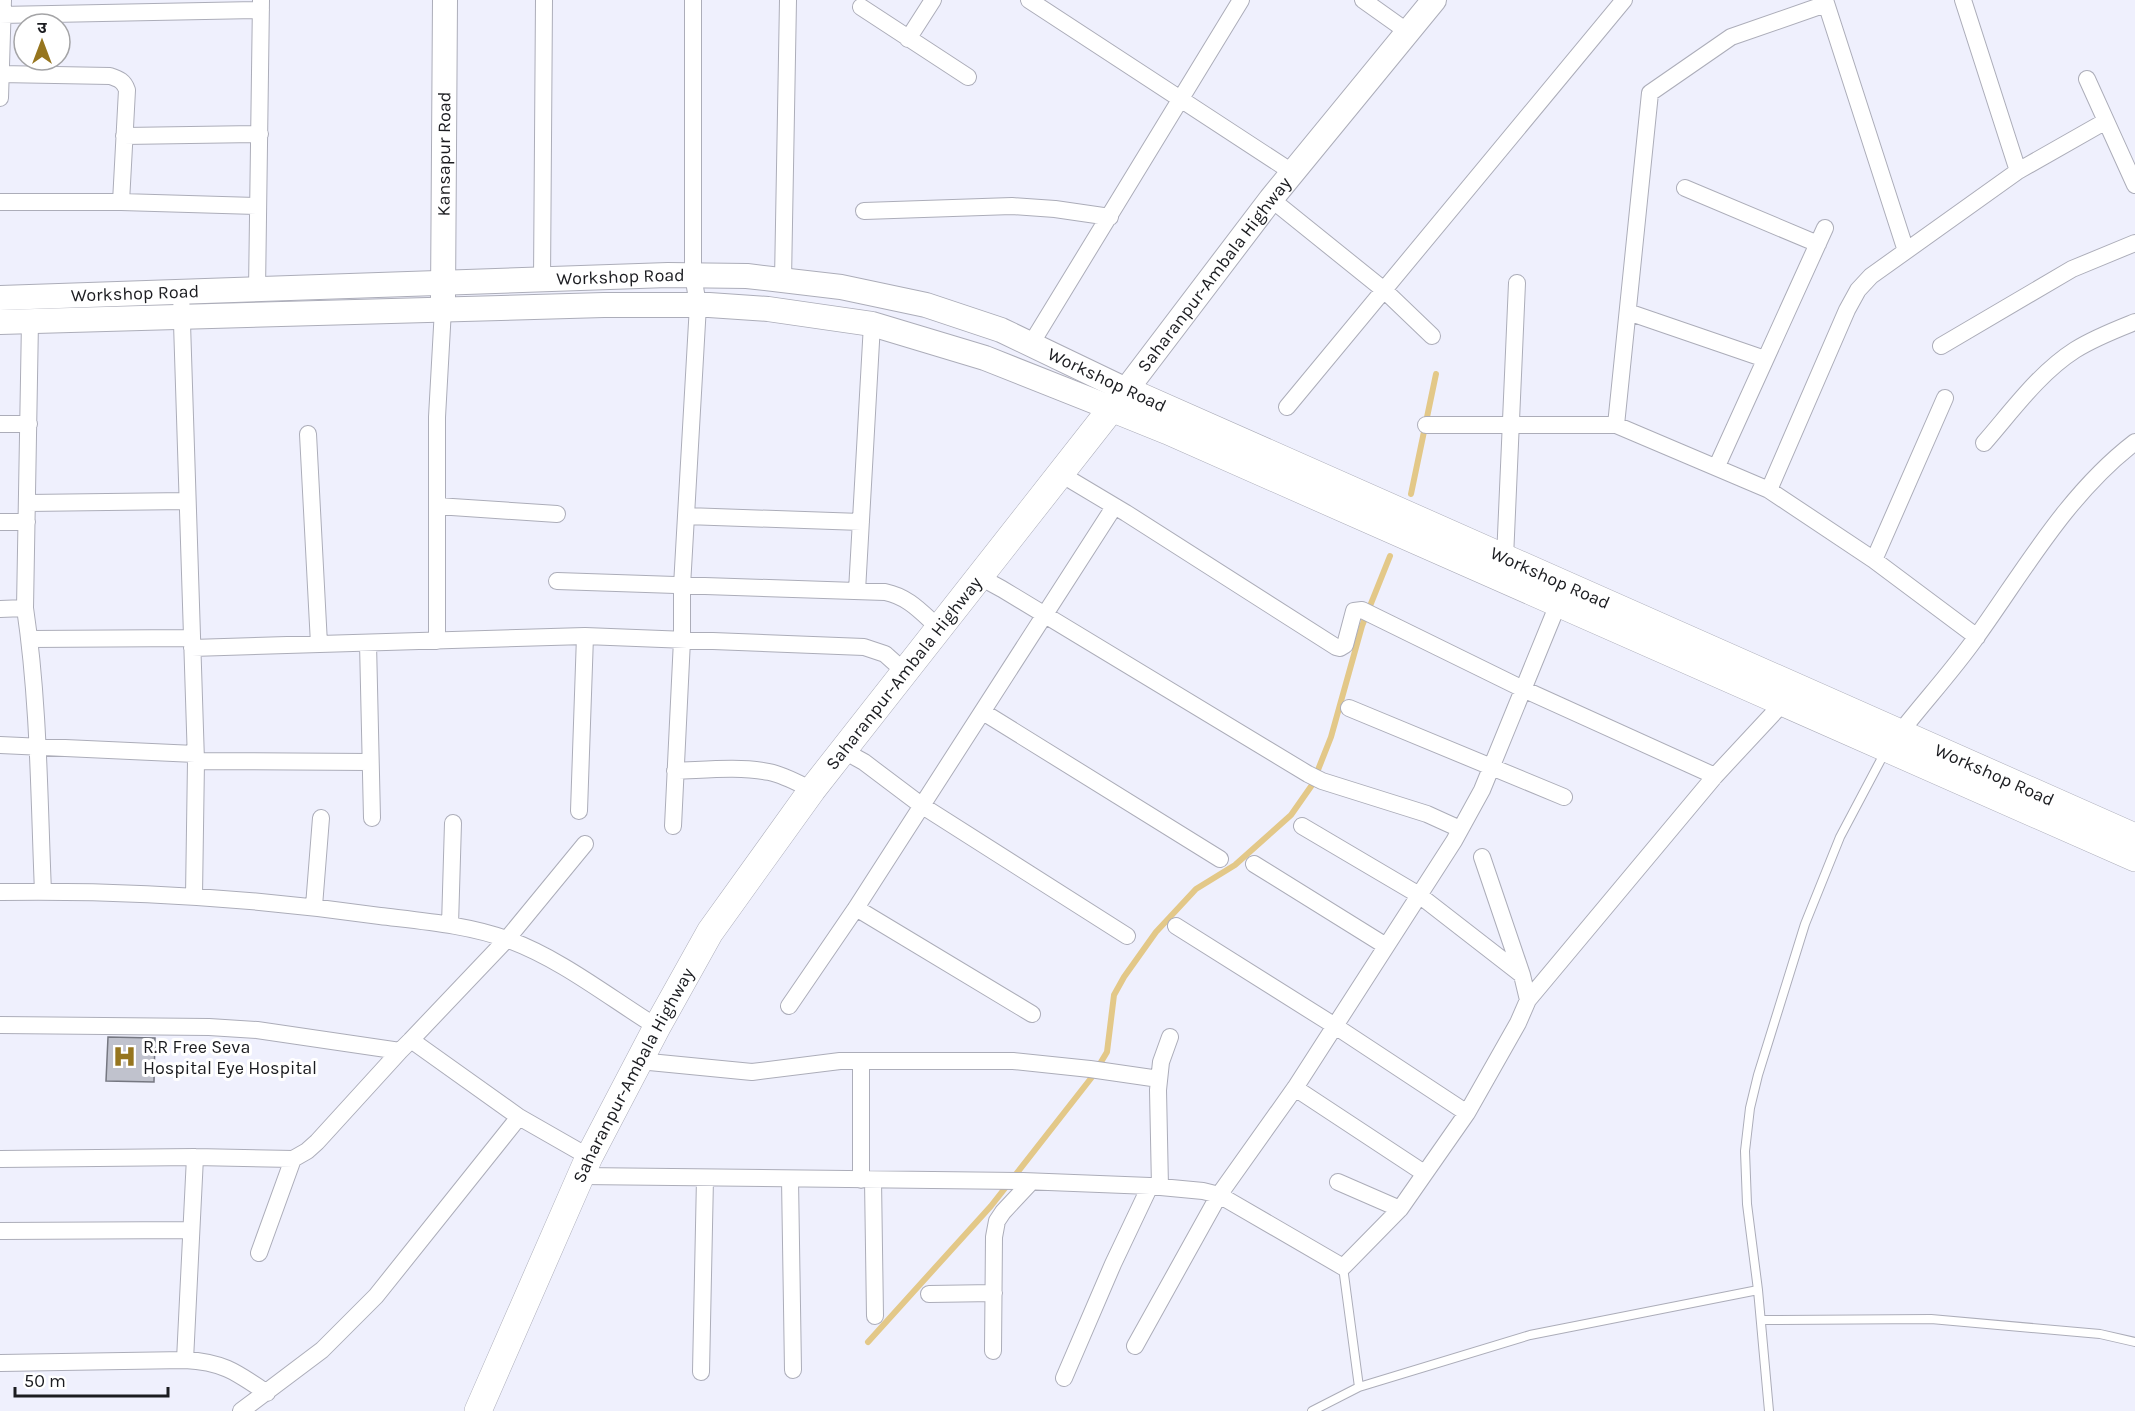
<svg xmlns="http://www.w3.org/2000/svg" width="2135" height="1411" viewBox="0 0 2135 1411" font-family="Karla,'Noto Sans Devanagari',sans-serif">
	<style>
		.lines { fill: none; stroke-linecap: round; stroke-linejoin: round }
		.stream { stroke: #e3c888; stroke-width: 6 }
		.building { fill: #c0c2cd; stroke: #757781; stroke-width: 1.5 }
		.lane-casing { stroke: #acadb9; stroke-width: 10 }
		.street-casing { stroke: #acadb9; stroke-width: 18 }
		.secondary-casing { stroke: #acadb9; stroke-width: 26 }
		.primary-casing { stroke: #acadb9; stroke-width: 28 }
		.lane { stroke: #fff; stroke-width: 8 }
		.street { stroke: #fff; stroke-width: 16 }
		.secondary { stroke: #fff; stroke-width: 24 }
		.primary { stroke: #fff; stroke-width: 27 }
		.labels { text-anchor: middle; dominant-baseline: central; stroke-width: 6; stroke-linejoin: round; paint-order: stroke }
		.street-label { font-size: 18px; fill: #1b1c20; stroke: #fff }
		.poi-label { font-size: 18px; fill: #1b1c20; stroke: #fff; text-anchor: start }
	</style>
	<rect width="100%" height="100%" fill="#eff0fd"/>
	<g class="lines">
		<path class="stream" d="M1411 494 1436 374
			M868 1342 991 1206 1092 1077 1107 1052 1114 995 1124 977 1156 932 1196 889 1235 865 1291 815 1312 785 1331 737 1362 626 1390 556"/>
	</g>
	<path class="building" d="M108 1037 155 1038 154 1082 106 1081Z"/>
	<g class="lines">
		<defs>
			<path id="lane" d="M1343 1267 1359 1387
				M1761 1320 1931 1319 2100 1334 2135 1342
				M1312 1411 1359 1387 1530 1335 1758 1290
				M1769 1411 1758 1290 1747 1204 1745 1151 1750 1108 1758 1075 1805 924 1840 837 1885 752"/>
			<path id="street" d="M1029 0 1292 172
				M1363 0 1408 32
				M1825 0 1906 251
				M861 7 968 77
				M0 15 261 10
				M908 39 933 0
				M0 74 110 76C119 79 124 81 127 90L121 202
				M2087 79 2135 185
				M0 98 3 0
				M124 136 260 134
				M2018 171 2106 121
				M1685 188 1818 244
				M1271 199 1384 290 1432 336
				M0 202H121L257 206
				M864 211 1012 206 1055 209 1110 217
				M542 280 544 0
				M783 280 788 0
				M257 290 261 0
				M181 292 196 761 194 896
				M1628 312 1765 359
				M30 321 25 608C39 702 39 797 43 892
				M1031 344 1241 0
				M1941 346 2072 269 2135 243
				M1287 407 1624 0
				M0 424H29
				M1426 425H1616L1769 490 1874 560 1977 637
				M1616 425 1650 93 1731 37 1826 4
				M308 434 319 644
				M1984 443C2012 411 2039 373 2075 350 2094 338 2115 330 2135 322
				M1717 466 1825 228
				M1059 473 1126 513 1336 647 1340 648 1345 645 1354 611 1362 610 1523 689 1715 776
				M1769 490 1847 310 1858 290 1871 276 2018 171 1963 0
				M27 503 187 501
				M437 506 557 514
				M686 516 861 522
				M0 522H27
				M1505 558 1517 283
				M1874 560 1945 398
				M980 577 1002 589 1308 774 1322 781 1427 814 1460 829
				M557 581 885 592C909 597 921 612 939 628
				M857 591 872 324
				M0 609 25 608
				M30 639 192 638
				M437 641V417L443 309
				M368 643 372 818
				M192 648 585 636 864 647 885 654 905 672
				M1349 708 1564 797
				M983 712 1220 859
				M1895 739C1921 705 1950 674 1975 639 2024 571 2067 494 2135 442
				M0 745 195 754
				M844 751 864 762 921 805 1127 936
				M196 761 370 762
				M675 771C705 770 739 766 769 772 784 775 798 783 812 790
				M579 811 585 636
				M673 826 682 640V586L698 305 693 275V0
				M1302 826 1419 895 1522 975 1528 1000
				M1482 857 1522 975
				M1254 864 1386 946
				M0 892C127 890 254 898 380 916 421 921 470 925 509 940 561 959 610 998 657 1027
				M314 906 321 818
				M856 908 1032 1014
				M450 925 453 823
				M1176 926 1335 1026 1467 1113
				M789 1006 856 908 1114 507
				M0 1025 209 1027 257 1030 400 1051 411 1040 519 1117 589 1157
				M411 1040 507 939 585 844
				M639 1061 752 1072 840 1061H1013L1090 1069 1159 1079
				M861 1061V1180
				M1295 1088 1424 1173
				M0 1159 195 1157 293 1159
				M581 1176 1023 1181 1150 1186 1203 1191 1219 1195 1343 1267 1400 1209 1467 1113 1518 1023 1528 1000 1715 776 1783 703
				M790 1179 793 1370
				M873 1180 875 1316
				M1338 1182 1400 1209
				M1160 1187 1158 1090 1161 1062 1170 1037
				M0 1231 191 1230
				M259 1253 293 1159 307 1151 317 1142 400 1051
				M929 1294 994 1293
				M1135 1346 1219 1195 1295 1088 1454 841 1482 790 1558 604
				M993 1351 994 1237 997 1221 1003 1212 1031 1182
				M185 1360 195 1157
				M0 1363 185 1360C223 1362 236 1372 267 1393
				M701 1372 705 1178
				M1064 1378 1113 1264 1150 1186
				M241 1411 322 1350 376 1296 519 1117"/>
			<g id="secondary">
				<path id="s1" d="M0 298 668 275 747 276 841 287 926 305 1001 330 1126 390 1271 199 1434 0"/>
				<path id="s2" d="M443 298 445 0"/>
				<path d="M0 322 604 305H709L768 309 872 324 985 358 1111 408"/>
			</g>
			<g id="primary">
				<path d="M1111 408 1168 431 2135 858"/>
				<path id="s3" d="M478 1411 589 1157 657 1027 710 932 812 790 1126 390 2135 837"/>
			</g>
		</defs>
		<use href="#lane" class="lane-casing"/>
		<use href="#street" class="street-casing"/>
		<use href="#secondary" class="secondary-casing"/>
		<use href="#primary" class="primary-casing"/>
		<use href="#lane" class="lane"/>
		<use href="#street" class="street"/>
		<use href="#secondary" class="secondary"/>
		<use href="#primary" class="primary"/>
	</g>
	<defs>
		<symbol id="hospital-bare" viewBox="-9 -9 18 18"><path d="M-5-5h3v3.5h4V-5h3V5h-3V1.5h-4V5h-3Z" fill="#96751e" stroke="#fff" stroke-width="2.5" paint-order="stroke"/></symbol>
	</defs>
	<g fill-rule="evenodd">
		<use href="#hospital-bare" x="108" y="1040" width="33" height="33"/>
	</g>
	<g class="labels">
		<g class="street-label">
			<text stroke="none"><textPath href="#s2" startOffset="144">Kansapur Road</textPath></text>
			<text stroke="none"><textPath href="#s1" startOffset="1292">Saharanpur-Ambala Highway</textPath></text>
			<text stroke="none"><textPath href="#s1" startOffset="621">Workshop Road</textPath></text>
			<text stroke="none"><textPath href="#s1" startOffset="135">Workshop Road</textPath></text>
			<text transform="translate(1107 380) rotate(25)">Workshop Road</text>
			<text stroke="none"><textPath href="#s3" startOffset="1680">Workshop Road</textPath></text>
			<text stroke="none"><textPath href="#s3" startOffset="856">Saharanpur-Ambala Highway</textPath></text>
			<text stroke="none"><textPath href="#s3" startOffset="2166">Workshop Road</textPath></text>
			<text stroke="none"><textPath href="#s3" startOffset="370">Saharanpur-Ambala Highway</textPath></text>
		</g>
		<g class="poi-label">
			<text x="143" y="1047">R.R Free Seva<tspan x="143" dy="21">Hospital Eye Hospital</tspan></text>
		</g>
	</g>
	<g transform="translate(42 42)"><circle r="28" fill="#ffffff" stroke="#a4a4a6" stroke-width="1.5"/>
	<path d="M0-4.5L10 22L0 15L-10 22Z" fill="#96751e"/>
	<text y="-9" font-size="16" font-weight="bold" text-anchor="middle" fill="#1b1c20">उ</text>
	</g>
	<path d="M15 1387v9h153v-9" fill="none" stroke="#1b1c20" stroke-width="3"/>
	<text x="24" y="1387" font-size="18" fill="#1b1c20" stroke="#ffffff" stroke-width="4.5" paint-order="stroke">50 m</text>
</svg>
